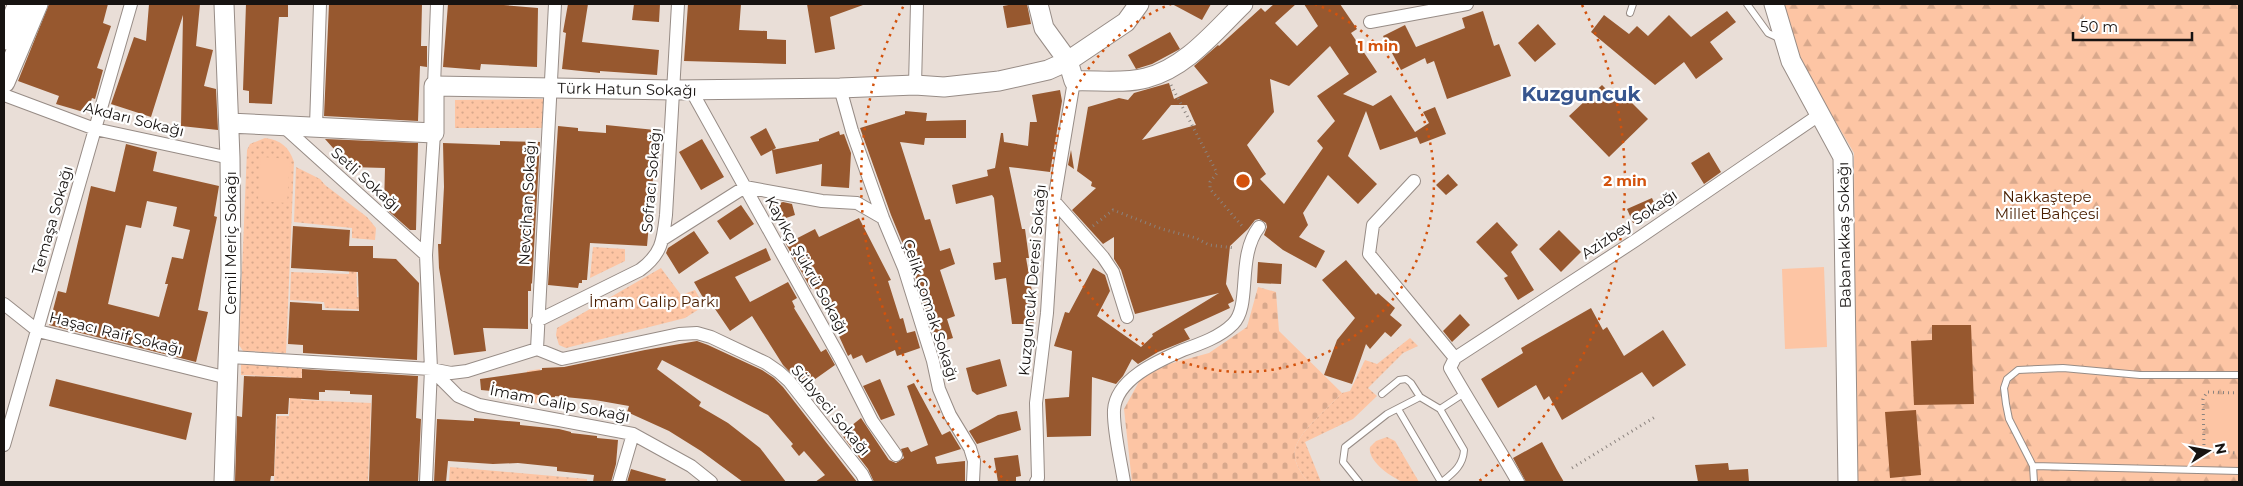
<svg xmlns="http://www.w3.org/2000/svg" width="2243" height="486" viewBox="0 0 2243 486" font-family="Montserrat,sans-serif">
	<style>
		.grass { fill: url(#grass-dots) }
		.forest { fill: url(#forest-firs) }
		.cemetery { fill: url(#cemetery-stones) }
		.pitch { fill: #fdc5a4 }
		.building { fill: #97582f; fill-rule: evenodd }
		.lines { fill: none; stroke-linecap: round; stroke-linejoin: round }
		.lane-casing { stroke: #978c86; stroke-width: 8 }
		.street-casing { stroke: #978c86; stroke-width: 14 }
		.secondary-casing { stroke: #978c86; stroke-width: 21 }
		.primary-casing { stroke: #978c86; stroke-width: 23 }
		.path { stroke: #8b837e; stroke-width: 3; stroke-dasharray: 1 4; stroke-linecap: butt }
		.lane { stroke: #fff; stroke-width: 6 }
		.street { stroke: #fff; stroke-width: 12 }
		.secondary { stroke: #fff; stroke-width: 19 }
		.primary { stroke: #fff; stroke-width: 21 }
		.ring { fill: none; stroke: #d3520c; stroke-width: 2.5; stroke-dasharray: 2.5 5 }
		.labels { text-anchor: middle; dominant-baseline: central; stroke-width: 4.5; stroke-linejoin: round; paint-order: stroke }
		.street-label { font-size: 15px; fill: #171311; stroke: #fff }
		.park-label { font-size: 15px; fill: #491e00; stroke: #fff }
		.district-label { font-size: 20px; font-weight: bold; fill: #37558e; stroke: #fff }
		.centre { fill: #d3520c; stroke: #fff; stroke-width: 2.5 }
		.ring-label { font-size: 15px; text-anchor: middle; font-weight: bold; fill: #d3520c; stroke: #fff; stroke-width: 4.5; stroke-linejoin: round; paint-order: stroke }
	</style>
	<defs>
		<pattern id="grass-dots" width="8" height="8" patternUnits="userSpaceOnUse" patternTransform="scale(1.25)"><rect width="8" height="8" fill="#fdc5a4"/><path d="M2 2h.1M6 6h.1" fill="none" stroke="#d8a88c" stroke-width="1.8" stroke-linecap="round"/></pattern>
		<pattern id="forest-firs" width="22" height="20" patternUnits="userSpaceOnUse" patternTransform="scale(1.25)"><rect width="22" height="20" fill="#fdc5a4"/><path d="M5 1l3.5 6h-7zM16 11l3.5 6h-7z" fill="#d8a88c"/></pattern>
		<pattern id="cemetery-stones" width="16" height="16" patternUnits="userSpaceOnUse" patternTransform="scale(1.25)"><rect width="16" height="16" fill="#fdc5a4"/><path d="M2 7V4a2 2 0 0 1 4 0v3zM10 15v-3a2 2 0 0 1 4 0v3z" fill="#d8a88c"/></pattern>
	</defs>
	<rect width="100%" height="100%" fill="#e9ded7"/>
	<path class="grass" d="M544 99V128H455V100Z
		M265 138C281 140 289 147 294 162L286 353 243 351 239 345 247 150 250 144Z
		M296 167 320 179 325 185 367 217 376 228 375 240 352 238V228L294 222Z
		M350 247H356L357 297 398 302V311L325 308 324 302 290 300 291 272 349 274Z
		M593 247 625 249V261L590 278Z
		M661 268 681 295 695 290 704 306 685 318 566 348 559 345 556 335 557 328Z
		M1410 338 1418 346 1403 353 1368 388 1377 396 1353 419 1305 442 1321 482H1308C1301 473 1293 462 1295 450 1298 432 1329 407 1342 393L1350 391 1365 360 1377 364Z
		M241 364 302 366 301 400 371 403 368 482H274L277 416H289L291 377 241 375Z
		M540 369 538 403 525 401 527 371Z
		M1387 437 1395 441 1419 482C1415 482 1408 483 1403 482 1392 478 1367 461 1370 447L1376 441Z
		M450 467 587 479V482H449Z"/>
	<path class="forest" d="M1781 4H2239V482H1856L1854 153 1798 57Z"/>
	<path class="cemetery" d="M1258 287 1276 292 1279 331 1342 393C1329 407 1298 432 1295 450 1293 462 1301 473 1308 482H1132L1124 409 1141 378 1169 364 1209 353 1247 327Z"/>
	<path class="pitch" d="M261 157 290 159 287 203 258 201Z
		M1824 267 1827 347 1785 349 1782 269Z
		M2210 394 2239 395V449L2208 448Z"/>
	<path class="building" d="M49 4H108L103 23 111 26 97 68 103 70 95 99 92 98 87 113 56 104 59 96 18 81Z
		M149 4H200L196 46 213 50 204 86 216 89 218 130 181 126 183 15 151 117 111 104 134 37 146 41Z
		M246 4H288V17H279L272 104 249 103V91L243 90Z
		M329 4H422L421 46H427V67L420 66 418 121 324 116Z
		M448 4H491L538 8 537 67 481 64 480 70 443 67Z
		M568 4H588L582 42 659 50 657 75 600 71V73L562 69 566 33 563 32Z
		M634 4H660L659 22 632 20Z
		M688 4H741L739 30 767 31V39L786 40V64L684 61Z
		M807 4H862L863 5 830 17 835 49 815 53Z
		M1014 4H1027L1031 24 1007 28 1003 6Z
		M1172 4H1211L1202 20Z
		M1274 4H1296L1275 23 1297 46 1318 26 1304 4H1340L1357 29 1351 33 1377 72 1343 94 1373 106 1391 95 1415 132 1429 123 1423 112 1435 107 1446 134 1420 144 1417 137 1380 150 1366 111 1348 156 1377 184 1358 204 1328 175 1303 213 1308 225 1299 237 1325 251 1316 268 1283 250 1264 235 1267 227 1266 223 1259 219 1255 220 1248 229 1230 246 1226 284 1234 301 1228 304 1230 308 1184 329 1190 339 1158 352 1138 364 1132 359 1123 376 1116 384 1092 377 1091 436 1047 437 1045 399 1069 397 1072 351 1054 346 1065 312 1069 313 1093 268 1105 275 1110 291 1097 316 1141 347 1153 336 1152 334 1219 293 1135 314 1121 270 1114 259V237L1103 244 1072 210 1096 188 1091 186 1092 182 1077 171 1088 107 1119 98 1128 100 1134 93 1169 83 1174 99 1208 83 1194 66 1218 45 1219 46 1261 8 1265 12ZM1330 46 1349 74 1317 96 1335 121 1317 141 1323 148 1284 204 1260 179 1266 174 1247 145 1274 112 1270 79 1289 86ZM1171 105H1187L1196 125 1142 140Z
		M1483 11 1494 46 1499 44 1511 76 1447 99 1434 61 1427 64 1425 58 1401 70 1383 36 1405 25 1416 47 1465 28 1462 18Z
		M1727 11 1736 22 1710 42 1723 59 1696 79 1684 62 1655 85 1591 32 1604 15 1629 34 1637 26 1648 36 1669 15 1691 37Z
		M1538 24 1556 44 1535 62 1518 43Z
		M1170 32 1180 49 1152 64 1136 69 1128 55Z
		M1602 85 1618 101 1624 95 1648 119 1609 157 1569 116Z
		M1060 90 1062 101 1050 172 1009 167 1022 229H1025L1029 258H1026L1033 297 1034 324H1012L1006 278 995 280 993 263 1001 262 994 198 992 195 956 204 952 185 988 176 987 170 995 168 1001 133H1003L1004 142 1028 146 1030 122H1037L1032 95Z
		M905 111 927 113 926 121 966 120V138H925L924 145 900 142 925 220 930 219 940 251 950 248 955 264 940 270 955 316 947 319 953 338 936 343 912 266 891 215 860 128 905 114Z
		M606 125 655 130 652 159 649 161 652 168 654 167 647 246 590 243 587 280H582V283H579L578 288 548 285 558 126 578 128V131L606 133Z
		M766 128 776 148 761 156 750 137Z
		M839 131 840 135 844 134 851 153 849 188 821 186 822 164 776 174 772 150 819 141V139Z
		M325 139 418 143 416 230H410L384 207 385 168 350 167Z
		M702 139 724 177 701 190 679 152Z
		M500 141 540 142 532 284 531 283V291H528V329L483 328 486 351 454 355 439 268 438 244H441L444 187 443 143 500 145Z
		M126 144 157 152 153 171 219 186 214 216 217 217 198 310 208 312 196 362 49 325 58 291 66 293 91 186 115 192ZM147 201 177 207 173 226 190 230 183 259 172 257 165 284H168L159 317 108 304 126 225 141 228Z
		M1071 150 1074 169 1068 165Z
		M1709 152 1721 172 1704 184 1691 163Z
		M1448 174 1458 185 1446 195 1436 185Z
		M1652 198 1658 212 1633 223 1627 209Z
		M783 202 792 204 795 215 777 221 771 206Z
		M741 205 754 224 730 240 717 221Z
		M859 218 891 280 888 281 900 319 903 318 907 333 915 331 920 348 897 356 895 350 866 363 862 355 853 359 851 354 848 356 830 316 814 287 811 289 786 244 815 229 819 237Z
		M1497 222 1518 245 1511 252 1534 290 1518 300 1504 278 1508 276 1476 242Z
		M293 226 350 230 349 246H373V258L396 259 419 283 417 360 303 353V345L288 344 290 302 322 304V310L359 311 358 272 291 268Z
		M1559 230 1581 252 1561 272 1539 249Z
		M694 231 709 253 679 274 666 253 668 248Z
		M766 248 771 260 735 277 750 302 788 282 797 298 792 301 795 307 794 308 821 352 826 349 835 365 804 387 783 365 752 316 730 331 713 306 709 308 694 282Z
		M1346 260 1376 295 1378 293 1395 308 1390 315 1402 325 1391 337 1385 332 1370 349 1366 344 1352 384 1324 375 1337 340 1355 318 1322 280Z
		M1258 262 1282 264 1281 284 1257 283Z
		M1591 308 1603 330 1607 327 1624 356 1663 330 1686 365 1653 387 1642 372 1562 420 1549 396 1544 400 1536 385 1498 408 1481 379 1523 353 1521 348Z
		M1460 314 1470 325 1452 342 1443 331Z
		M1932 325H1971L1974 404 1914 405 1911 341 1932 340Z
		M697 341 708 345 762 370 774 378 783 387 857 482H815L825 475 804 451 799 456 791 446 793 444 768 415 662 360 657 369 701 402 699 406 728 423 760 448 786 482H743L701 451 669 431 627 412 629 406 595 400 555 396V399L525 392V394L481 390 480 379 542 370V368L564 367 645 350Z
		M1000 359 1007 386 977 395 972 391 966 368Z
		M302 369 418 376 416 418 421 419 418 482H369L372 395 350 394V391L325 390V392H319V400L289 398 288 414H276L274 476H271L270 482H235L237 416 242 417 244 376 302 378Z
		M56 379 192 413 186 440 49 406Z
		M880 379 895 415 881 420 863 386Z
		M914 383 942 435 950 431 961 449 935 457 937 464 965 461V482H874L868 469 841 434 861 418 889 460 896 463 904 458 901 449 908 447 911 452 928 445 907 386Z
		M1916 410 1921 475 1890 478 1885 412Z
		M1017 411 1021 430 977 444 969 431 998 415Z
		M474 418 520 422V425L559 429 571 432V433L597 436V438L618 440 616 464 611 482H593L594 475 557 471V467L518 463 493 464 448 461 446 482H434L437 419 474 421Z
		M1542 442 1557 470 1564 482H1526L1513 458Z
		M1018 455 1021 476 1016 477V482H998L994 458Z
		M1728 463 1729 470 1748 469 1749 482H1698L1695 465Z
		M631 469 666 479 665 482H627Z"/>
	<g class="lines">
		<defs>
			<path id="lane" d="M1747 4 1768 33 1781 39
				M1630 13 1633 4
				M1382 394 1399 380 1406 379 1411 383 1420 397
				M1398 409 1441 482
				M1440 409 1463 394
				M2033 466 2239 471
				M1359 482 1343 462 1345 447 1387 414 1420 397 1440 409 1464 450C1463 466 1453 473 1442 482
				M2034 482 2033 466 2009 419 2006 404 2004 388 2007 379 2018 370 2063 368 2140 375H2239"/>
			<path id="street" d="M1370 22 1467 4
				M915 85 917 4
				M434 86 437 4
				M840 88 852 131 883 218 904 268 933 361 939 389 950 415 970 448 974 461 973 482
				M691 90 840 358 872 421 896 455
				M4 95 95 129 230 158
				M316 126 320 4
				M284 127 426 255
				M1414 181 1373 225 1369 254 1455 358
				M1054 201 1103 257 1113 272 1127 317
				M663 239 745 187 822 201 857 203 883 218
				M4 304 38 331 228 378
				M537 321 640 270C662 254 663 240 666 215L678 4
				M537 349 555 4
				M229 357 431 369 451 373 467 371 537 349 562 359 679 334 697 333 711 337 766 363 779 372 789 381 862 474 866 482
				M431 369 458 396 479 405 633 434 691 466 711 482
				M4 445 131 4
				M426 482 431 369 426 255 434 133
				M619 482 633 434
				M1036 482 1038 478 1036 403 1047 313 1054 201 1074 81
				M1124 482C1121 462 1113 430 1114 410 1116 379 1158 361 1183 350 1200 344 1220 337 1233 324 1252 305 1236 257 1259 227
				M1518 482C1496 443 1472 407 1450 368L1455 358 1636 240 1819 115"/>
			<path id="secondary" d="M1038 4 1044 28 1068 61 1074 81C1097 80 1124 84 1146 78 1186 68 1215 31 1243 4
				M1774 4 1791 61 1843 157 1848 482
				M229 123 434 133V86L675 90 840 88 915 85 944 87 999 81 1048 70 1068 61 1126 22 1139 4
				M224 482 231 273 230 158 224 4"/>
			<path id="primary" d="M4 39 19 4
				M4 82 37 4"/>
		</defs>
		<use href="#lane" class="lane-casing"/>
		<use href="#street" class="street-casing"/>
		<use href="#secondary" class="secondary-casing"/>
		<use href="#primary" class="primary-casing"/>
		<path class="path" d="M1171 85 1217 173 1210 182V189L1243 227
			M1093 226 1113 210 1162 229 1196 238 1209 245 1235 248
			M2239 393 2207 392 2203 399 2204 448 2206 451 2239 453
			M1572 468 1655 417"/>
		<use href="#lane" class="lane"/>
		<use href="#street" class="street"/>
		<use href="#secondary" class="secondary"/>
		<use href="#primary" class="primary"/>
	</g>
	<g class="ring">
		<path d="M1315 4A191 191 0 1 1 1171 4"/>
		<path d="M1008 482A382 382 0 0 1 904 5M1582 5A382 382 0 0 1 1478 482"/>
	</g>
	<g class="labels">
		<g class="street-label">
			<text transform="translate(627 89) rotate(1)">Türk Hatun Sokağı</text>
			<text transform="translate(134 119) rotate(14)">Akdarı Sokağı</text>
			<text transform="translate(366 179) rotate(42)">Setli Sokağı</text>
			<text transform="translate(651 180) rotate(-85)">Sofracı Sokağı</text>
			<text transform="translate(527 203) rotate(-87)">Nevcihan Sokağı</text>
			<text transform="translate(52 220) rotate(-74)">Temaşa Sokağı</text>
			<text transform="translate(1629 224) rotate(-34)">Azizbey Sokağı</text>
			<text transform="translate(1844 235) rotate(-91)">Babanakkaş Sokağı</text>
			<text transform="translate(230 243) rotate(-90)">Cemil Meriç Sokağı</text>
			<text transform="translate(807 265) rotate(61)">Kayıkçı Şükrü Sokağı</text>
			<text transform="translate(1032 280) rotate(-85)">Kuzguncuk Deresi Sokağı</text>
			<text transform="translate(931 310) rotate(72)">Çelik Çomak Sokağı</text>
			<text transform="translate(116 333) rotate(14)">Haşacı Raif Sokağı</text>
			<text transform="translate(560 403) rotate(11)">İmam Galip Sokağı</text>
			<text transform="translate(831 410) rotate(50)">Sübyeci Sokağı</text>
		</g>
		<g class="park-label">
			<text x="2047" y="196">Nakkaştepe<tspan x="2047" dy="17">Millet Bahçesi</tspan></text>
			<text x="654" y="301">İmam Galip Parkı</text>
		</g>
		<g class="district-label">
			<text x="1581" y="94">Kuzguncuk</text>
		</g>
	</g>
	<circle cx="1243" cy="181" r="8" class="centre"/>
	<g class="ring-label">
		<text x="1378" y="51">1 min</text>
		<text x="1625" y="186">2 min</text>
	</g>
	<rect width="2243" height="486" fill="none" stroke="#171311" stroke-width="10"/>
	<g transform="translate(2208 451) rotate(79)" stroke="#ffffff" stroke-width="4" paint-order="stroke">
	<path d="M0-4L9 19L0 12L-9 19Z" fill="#171311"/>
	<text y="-8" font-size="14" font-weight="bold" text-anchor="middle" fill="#171311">N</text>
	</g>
	<path d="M2073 32v8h119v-8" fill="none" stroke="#171311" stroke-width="2.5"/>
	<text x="2080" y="32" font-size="15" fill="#171311" stroke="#ffffff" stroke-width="4" paint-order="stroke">50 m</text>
</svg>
